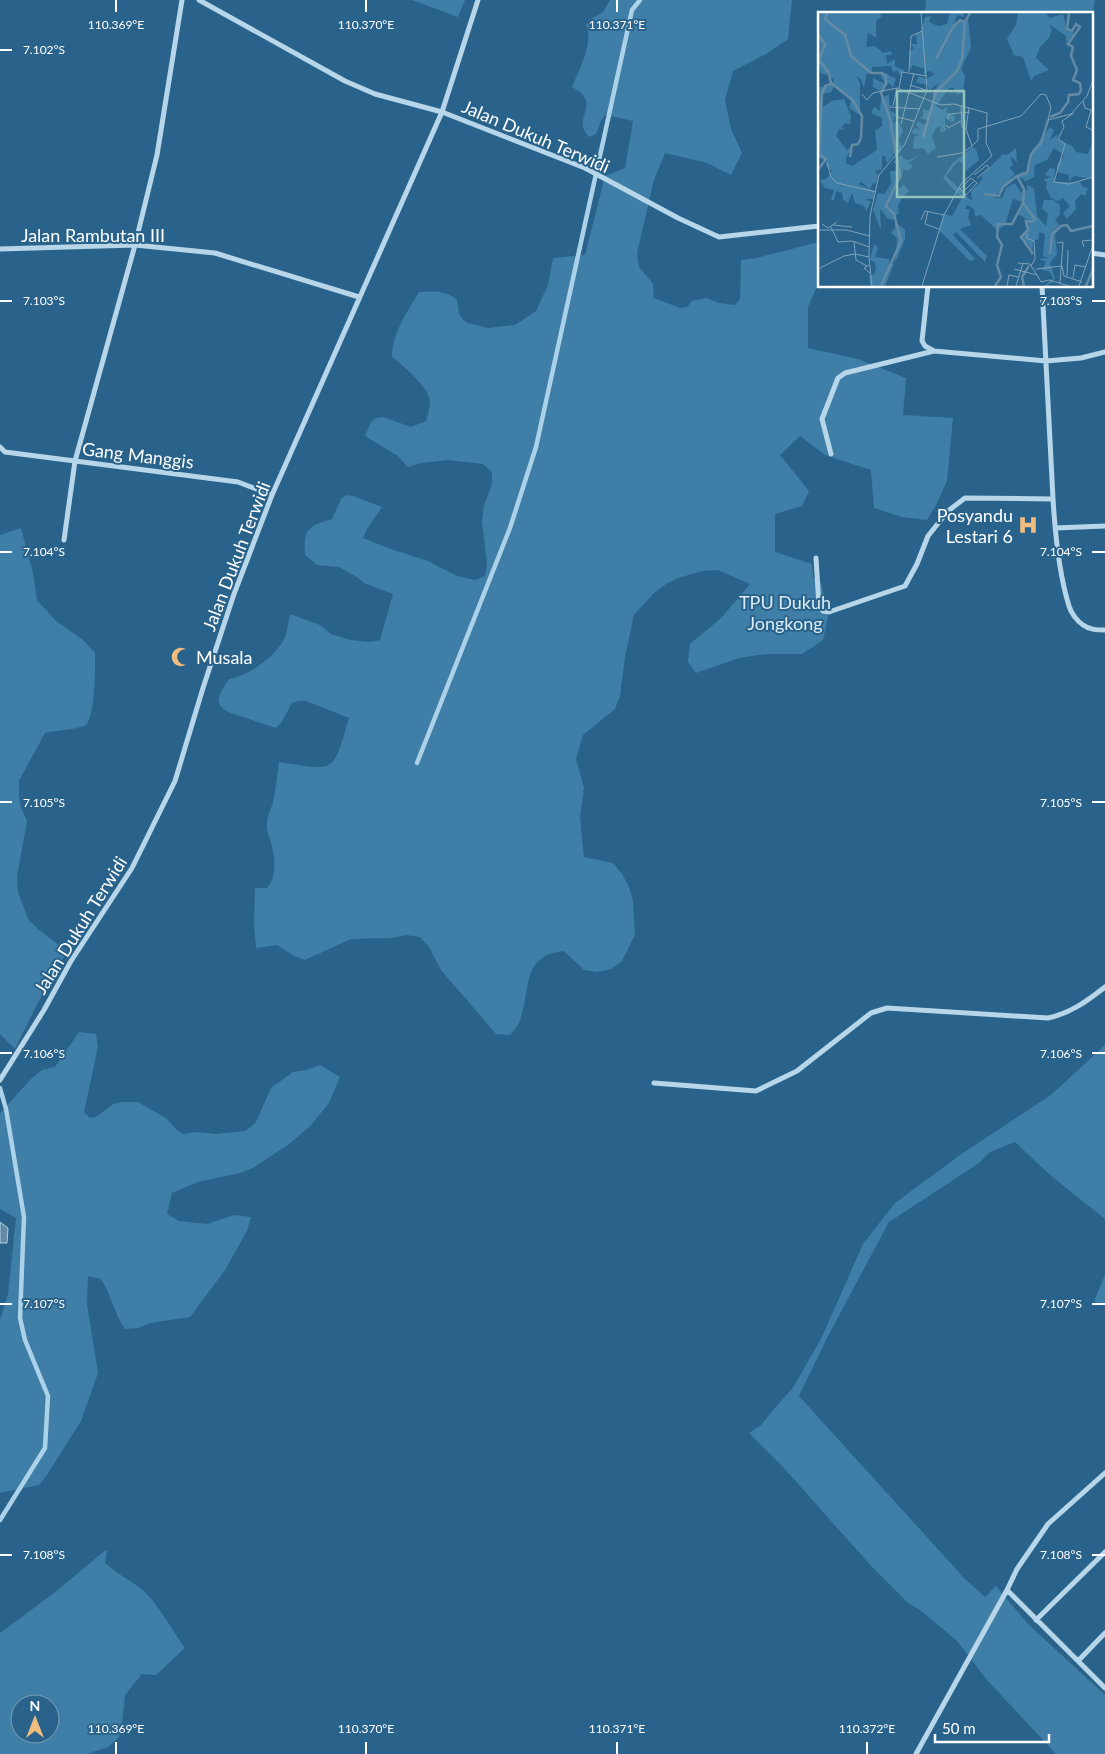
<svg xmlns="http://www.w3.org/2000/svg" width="1105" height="1754" viewBox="0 0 1105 1754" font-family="Lato,sans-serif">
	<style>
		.green { fill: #3e7ea7; fill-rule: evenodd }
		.water { fill: #648aa4; stroke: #acd2e9 }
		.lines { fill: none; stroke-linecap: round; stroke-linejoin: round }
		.stream { stroke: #acd2e9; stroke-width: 4.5 }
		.minor { stroke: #b7d6e9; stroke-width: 5 }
		.ticks { fill: none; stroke: #fff; stroke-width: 2 }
		.labels { text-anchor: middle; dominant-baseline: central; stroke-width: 4; stroke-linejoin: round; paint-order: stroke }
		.street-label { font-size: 18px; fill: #fff; stroke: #29638b }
		.poi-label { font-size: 18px; fill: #fff; stroke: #29638b; text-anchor: end }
		.park-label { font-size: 18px; fill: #dbecf7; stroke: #29638b }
		.inset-river { fill: none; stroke: #648aa4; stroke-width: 2.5 }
		.inset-road { fill: none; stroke: #7fa1b9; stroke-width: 1 }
		.view { fill: #93c1be; fill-opacity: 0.15; stroke: #93c1be; stroke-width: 2.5 }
		.inset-edge { fill: none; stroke: #fff; stroke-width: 2.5 }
		.ticks-label { font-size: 12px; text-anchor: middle; fill: #fff; stroke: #29638b; stroke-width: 4; stroke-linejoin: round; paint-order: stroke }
	</style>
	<rect width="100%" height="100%" fill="#29638b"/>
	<path class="green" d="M412 0H465L458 17Z
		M610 0H792L788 39 766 54 733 71 725 100 731 129 742 153 731 175 707 163 665 153 654 180 637 253 639 267 653 284 654 298 680 308 687 307 692 301 706 298 719 303 735 305 740 299 741 260 756 258 819 242V282L808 307V348L858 359 906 378 903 415 953 418 947 481 936 505 927 520 902 517 874 508 871 470 825 455 800 436 780 455 809 491 802 506 775 514V552L812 564 813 577 821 582 828 617 823 640 802 654H766L739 658 696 673 688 662 690 644 721 618 750 584 718 570 703 571 678 578 666 584 654 593 634 615 625 657 620 696 615 709 583 735 576 759 584 788 580 817 584 857 613 863 622 874 629 887 633 901 635 935 622 961 611 969 597 972 584 970 564 951C519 955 532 993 519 1023 517 1027 513 1031 510 1035L496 1034 441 970 429 947 420 937 406 935 393 938 351 939 305 960 294 956 277 945 256 948 254 925 255 888H267C277 878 275 857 271 843 270 838 267 833 267 828 266 818 271 810 273 802 276 789 277 775 279 762 337 771 332 774 349 718L306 701H299L292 703 281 723 276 728 228 712C211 702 221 692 229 679 248 676 277 656 285 637 288 630 288 622 290 614L320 625 331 634 351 640 371 642 380 640 393 594 364 583 358 578 339 567 317 565 305 555C304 529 306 527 332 519L341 499 346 495 353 496 382 507 367 529 363 538 388 548 428 561 457 576 475 580 485 576 487 564 482 521 484 506 492 484V472L483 464 448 460 421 463 408 467 398 456 365 436 371 422 376 418 383 417 411 427 426 421C428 415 430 407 430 401 430 389 402 364 392 357 392 334 407 312 419 292 434 291 445 290 457 300L459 314 463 320 468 323 488 328 515 325 536 311 548 285 553 258 585 255 605 176 625 168 633 121 605 115 601 121 596 134 589 137C570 118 604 103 572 87 579 70 594 42 586 24L591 19 603 12Z
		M926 0H1095L1091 21V14H934L925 13Z
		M21 528 33 573 37 600 56 621 82 639 95 653C95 667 96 720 84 726 77 729 54 731 45 733L19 781V795L21 808 27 821 17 876 18 892 28 919 39 930 67 951 34 1010 15 1049 0 1034V535Z
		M79 1032 96 1034 98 1047 84 1112 90 1118 96 1117 113 1104 122 1102H138L166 1118 176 1129 183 1134 197 1132 215 1134 245 1131 251 1127 256 1122 271 1088 293 1072 307 1070 320 1065 340 1077 329 1103 310 1126 288 1145 253 1168 240 1173 198 1182 172 1193 167 1214 179 1221 207 1224 234 1215 251 1217 247 1231 225 1270 190 1317 150 1323 138 1328 125 1329C114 1313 111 1295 101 1279L88 1276 87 1304 98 1373 81 1421 47 1475 39 1485 0 1493V1320L8 1294 16 1218 0 1209V1113L30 1080 42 1070 55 1067Z
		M1105 1045V1219L1050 1175 1015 1142 990 1152 979 1163 889 1222 827 1338 799 1396 965 1579 985 1597 996 1586 1028 1624 1105 1695V1754H1056L987 1680 957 1641 920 1610 908 1603 872 1567 783 1467 749 1433 761 1425 774 1409 792 1389 821 1339 863 1244 895 1203 960 1155 1051 1095Z
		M1105 1275V1306L1094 1301Z
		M107 1549 105 1563C116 1573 128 1579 140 1588 156 1600 173 1631 185 1648L156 1675 142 1674 125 1695 122 1724 119 1737 108 1747 87 1754H0V1633L54 1593ZM20 1704H50V1734H20Z"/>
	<path class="water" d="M0 1222 8 1228 7 1243H0Z"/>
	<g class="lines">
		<path class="stream" d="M417 763 510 528 536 447 632 10 640 0
			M0 1088 6 1109 24 1217 20 1318 25 1340 48 1396 45 1448 0 1520"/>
		<path class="minor" d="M199 0 345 81 375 94 442 112 585 168 678 218 719 237 819 226
			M0 249 135 245 215 253 359 297
			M1091 253 1105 255
			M928 286 922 341 925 346 934 351
			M1042 286 1053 499C1055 532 1059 574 1069 606 1071 613 1077 621 1083 625 1090 630 1097 630 1105 630
			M0 447 5 452 238 482 272 495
			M831 454 822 419 838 378 845 373 934 351 1046 361 1081 358 1105 352
			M1055 528 1105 526
			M64 540 75 461 135 245 157 155 182 0
			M816 558 819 606 823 611 829 612 905 586 917 564 928 536 948 511 965 498 1053 499
			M0 1080 44 1010 71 961 132 868 175 781 203 688 234 594 272 495 442 112 478 0
			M654 1083 756 1091 797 1071 871 1013 887 1008 1048 1018C1071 1013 1087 1001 1105 987
			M1007 1590 1105 1688
			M1036 1620 1105 1552
			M1078 1661 1105 1633
			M916 1754 1007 1590 1017 1569 1048 1524 1105 1473"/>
	</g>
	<path class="ticks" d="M116 0V12M366 0V12M617 0V12M0 50H12M0 301H12M1092 301H1105M0 552H12M1092 552H1105M0 802H12M1092 802H1105M0 1053H12M1092 1053H1105M0 1304H12M1092 1304H1105M0 1555H12M1092 1555H1105M116 1742V1754M366 1742V1754M617 1742V1754M867 1742V1754"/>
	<defs>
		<symbol id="hospital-bare" viewBox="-9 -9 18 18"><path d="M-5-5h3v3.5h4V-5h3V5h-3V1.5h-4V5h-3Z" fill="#f1bd7e" stroke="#29638b" stroke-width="2.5" paint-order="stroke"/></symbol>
		<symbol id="mosque-bare" viewBox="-9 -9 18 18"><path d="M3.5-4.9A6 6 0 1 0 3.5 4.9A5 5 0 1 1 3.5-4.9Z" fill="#f1bd7e" stroke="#29638b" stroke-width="2.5" paint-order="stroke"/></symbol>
	</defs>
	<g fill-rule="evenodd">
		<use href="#hospital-bare" x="1014" y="511" width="28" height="28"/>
		<use href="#mosque-bare" x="167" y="643" width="28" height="28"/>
	</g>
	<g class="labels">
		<g class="street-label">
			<text transform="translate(536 136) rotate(23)">Jalan Dukuh Terwidi</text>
			<text x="93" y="235">Jalan Rambutan III</text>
			<text transform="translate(138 455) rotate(7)">Gang Manggis</text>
			<text transform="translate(236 556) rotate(-69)">Jalan Dukuh Terwidi</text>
			<text transform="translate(80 925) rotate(-58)">Jalan Dukuh Terwidi</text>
		</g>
		<g class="poi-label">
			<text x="1013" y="515">Posyandu<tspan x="1013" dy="21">Lestari 6</tspan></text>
			<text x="196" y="657" text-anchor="start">Musala</text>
		</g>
		<g class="park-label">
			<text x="785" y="602">TPU Dukuh<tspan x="785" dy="21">Jongkong</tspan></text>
		</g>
	</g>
	<g transform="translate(818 12)">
		<rect width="275" height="275" fill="#29638b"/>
		<path d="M0 1H61L64 4 58 9V26L50 21 48 35 57 34 65 41 73 39 74 43H68L69 52 77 47V54L87 59 82 63 79 58 75 61 73 54 54 55V62L49 61 46 76 43 67 38 64 42 71V103L31 96 33 89 16 75 13 80 5 82 4 96 13 89 26 87 33 104 32 112 27 111 24 115 27 118 21 117 18 124 29 138 36 133 28 146V151L34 154 59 138 57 119 64 114V106L53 101 56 95 62 99 63 87 71 82 72 98 78 102 75 110 81 111 85 119 81 127 84 137 80 143 77 141 69 151 67 144H64V157L57 159 60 163 58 172 55 171 52 177 43 170 40 172 57 179 55 187H48L53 190 48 199 46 194 37 191 34 181 30 191 25 188 24 181 18 179 16 188H13L16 178 7 176 2 168 8 167 14 159 8 154 9 149 0 146V83L2 75H11L16 68 13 65 10 69 11 63 3 62 0 55ZM132 1H146V5L139 3 136 12 150 6 153 36 143 56 147 65 145 81 138 83 136 76H131L118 94 124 98 130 94 128 100 137 104V108L134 110 127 106 128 119 122 120 123 114 118 116 114 125 118 136 110 142 105 136 95 137 96 125 101 123 93 121 97 116 103 118 98 113 100 109 109 114V108L102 106 105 104V97L111 99 115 94 118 87H115V81L121 71 111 78 110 73 98 71 101 64 108 67 117 62 111 59 106 62V57L95 53 92 58 91 40 96 36 92 32H99L98 22 103 20 107 5 113 4 111 10 120 14 129 12ZM200 1H228L232 6 245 2 249 18 257 22 248 31V24L231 12 234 18 231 26 222 35 218 46 231 58 216 64 213 69 205 45 196 43 189 27 198 13ZM67 61 78 67 75 75 71 71 63 79 55 75V66L67 72 62 62ZM232 115 236 118 232 128 240 122 239 127 254 134 258 140 270 142 275 129V167L256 164 251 169V163L239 160V153L246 143 236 136 229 148 217 153 216 165 207 170 205 166H201L203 160H210L213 140ZM154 135 158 137 161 148 148 159 147 153 140 149 128 164 154 189 153 179 165 167 163 164 185 142 189 143 198 136 199 150 192 144 195 153 192 156 197 162 176 186H184L188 176 197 171 203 181 209 178V173L216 176 219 204 228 214 230 202 224 196 226 188H236L242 193V203L237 207 241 213 235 219 241 217 237 223 239 242 232 251 237 266 234 271 229 272 232 274H226L235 266 231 259 224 258 228 250 221 247 230 246 225 244 227 222 221 220V227L215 229 214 245 211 233 204 227 212 209 200 202 204 190 195 187 187 213 179 218 163 203 157 204 156 197 149 193 147 197H152L150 205 153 213 142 217 169 244 167 250 138 220 135 223 157 247 152 249 121 218 126 202 134 204 144 186 125 166 134 152ZM84 142 85 147 91 148 100 144 90 152 95 153 91 159 85 157 84 165 76 176 79 178 86 173 91 179 84 186 80 194 81 201 77 204 80 217 82 213 87 218V227L77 251 79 226 73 221 77 216V208L70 207 62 197 63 218 55 198 60 181 66 182 73 172 72 159H79L80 153 75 150ZM232 156 237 157 236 170H262L265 175 270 176 267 184 263 182 257 189 258 197 249 207 245 201 252 194 245 186 240 189 233 186 228 176 229 170 225 168 233 165 227 163ZM56 232 60 235 57 245 71 247 72 252H76L67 274H52L51 263H56L58 256 57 250 52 248Z" fill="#3e7ea7"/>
		<path class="inset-river" d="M9 1 7 7 27 23 33 44 53 61H64L68 64V72L63 81 72 107 82 164 68 194 76 202 83 229 63 274M0 22 7 33 1 48 11 61 13 71 34 87 44 104 43 126 40 132 34 133 32 145M118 47 135 15 142 8 146 10M232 105 242 101 250 90 251 83 261 82 263 78 262 71 255 68 259 58 253 44 255 35 250 32 262 15 258 12 254 19 249 17 251 1M105 125 118 80 139 59 144 47 147 10 152 1M0 158 8 147 1 142 4 82 7 74 13 72M166 182 181 184 185 175 199 164M215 242 203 225 210 218 208 209 214 210 217 207 205 191 206 177 199 164 209 161 213 142 223 131 230 108M232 242 234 222 243 214 249 213 253 219 275 214M177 274 183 265 179 253 184 233 179 225 180 212H194L205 191M206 274 204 265 211 254M268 274 275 257"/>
		<path class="inset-road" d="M91 60 93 24 104 19M92 73 108 78M81 76 84 60 109 64M44 82 49 88 55 81 79 76 123 93 136 92 169 101 168 131 174 144 143 172 126 203 104 274M265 89 267 96 273 98 268 115 274 118M75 94 79 76M143 94 144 115 148 117M72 95 101 97M256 101 244 109 246 115 240 127 247 132 236 170 251 172 275 165M79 105 96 109M130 107 131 102 152 100M83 112 96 61M129 113 130 116 143 109M154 134 160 128V117L203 104 223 82 228 83 233 95 230 108 253 102 269 84 275 68M119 145 144 141 154 134 148 117 151 95M9 150 13 165 19 171 58 180M156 163 169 153 171 156 159 166M141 176 148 183 159 171 153 166M142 177 153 166M145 180 156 169M110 199 107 212 121 217M103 208 107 199 126 203M4 212 10 216 19 210M15 213 34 215M13 215 20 230 34 229 51 235M0 218H28L52 224M210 222 208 226 216 229 217 247 213 254M36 230 38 248 49 254M239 231 245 230 242 271M266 235 264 229 275 228M51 245 54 274M200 251 212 252 219 263M51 253 46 256 53 262M0 257 26 244 37 242 51 245 52 204 61 163 87 132 109 78 103 1M196 257 219 263 223 270 231 268 251 274M218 257 244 254 246 264 264 270M249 264 250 238M255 266 257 253 268 255M189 274 191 263 200 265M198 274 205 251M261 274 275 233"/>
		<path class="view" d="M79 79H146V185H79Z"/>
		<rect width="275" height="275" class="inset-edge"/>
	</g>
	<g class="ticks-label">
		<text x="116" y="29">110.369°E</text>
		<text x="366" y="29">110.370°E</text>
		<text x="617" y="29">110.371°E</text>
		<text x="44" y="54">7.102°S</text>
		<text x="44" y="305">7.103°S</text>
		<text x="1061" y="305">7.103°S</text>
		<text x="44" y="556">7.104°S</text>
		<text x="1061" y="556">7.104°S</text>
		<text x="44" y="807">7.105°S</text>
		<text x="1061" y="807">7.105°S</text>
		<text x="44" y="1058">7.106°S</text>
		<text x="1061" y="1058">7.106°S</text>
		<text x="44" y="1308">7.107°S</text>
		<text x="1061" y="1308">7.107°S</text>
		<text x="44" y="1559">7.108°S</text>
		<text x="1061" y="1559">7.108°S</text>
		<text x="116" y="1733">110.369°E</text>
		<text x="366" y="1733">110.370°E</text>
		<text x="617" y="1733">110.371°E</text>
		<text x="867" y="1733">110.372°E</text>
	</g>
	<g transform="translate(35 1719)"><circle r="24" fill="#29638b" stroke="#7fa1b9"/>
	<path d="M0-4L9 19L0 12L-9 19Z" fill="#f1bd7e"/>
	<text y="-8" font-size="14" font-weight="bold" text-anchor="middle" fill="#ffffff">N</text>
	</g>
	<path d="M935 1734v8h114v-8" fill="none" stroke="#ffffff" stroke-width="2.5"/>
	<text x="942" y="1734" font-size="15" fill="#ffffff" stroke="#29638b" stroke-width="4" paint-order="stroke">50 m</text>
</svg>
